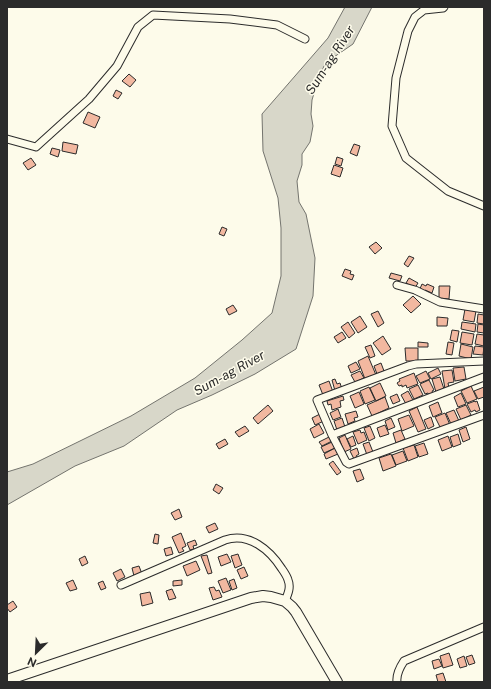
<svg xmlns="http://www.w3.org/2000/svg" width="491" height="689" viewBox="0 0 491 689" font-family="'Public Sans',sans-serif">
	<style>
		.water { fill: #d8d7c9; stroke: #74746e }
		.building { fill: #f2b8a0; stroke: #2b2b2b }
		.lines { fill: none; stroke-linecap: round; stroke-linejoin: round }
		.minor-casing { stroke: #2b2b2b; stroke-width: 9 }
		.secondary-casing { stroke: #2b2b2b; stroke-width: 12 }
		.minor { stroke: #fdfbea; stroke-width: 7 }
		.secondary { stroke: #fdfbea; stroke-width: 10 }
		.labels { text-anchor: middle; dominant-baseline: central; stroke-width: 3; stroke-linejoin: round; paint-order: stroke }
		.water-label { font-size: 13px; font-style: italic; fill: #2b2b2b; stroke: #fdfbea }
	</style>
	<rect width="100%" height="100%" fill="#fdfbea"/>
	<path class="water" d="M345 7H372L353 44 334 57 324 66 317 83 312 100 311 114 313 126 310 142 302 154V165L297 181 299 202 306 214 315 258 313 296 296 349 255 374 212 395 177 410 124 446 75 466 7 505V472L33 464 131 416 195 378 242 340 272 313 281 276V228L278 198 263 151 262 114 328 38Z"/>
	<path class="building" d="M129 74 136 80 130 87 122 81Z
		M116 90 122 93 118 99 113 96Z
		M88 112 100 117 95 128 83 123Z
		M63 142 78 145 76 154 62 151Z
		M354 144 360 146 357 156 350 153Z
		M52 148 60 150 58 157 50 154Z
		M337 157 343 159 341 166 335 164Z
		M31 158 36 165 28 170 23 163Z
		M334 165 343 168 340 177 331 174Z
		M222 227 227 229 224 236 219 234Z
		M376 242 382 248 375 254 369 247Z
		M409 256 414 258 408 267 404 264Z
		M345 269 351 271 350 274 354 275 352 280 342 276Z
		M391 273 402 276 400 281 389 278Z
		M409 278 418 283 415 288 406 283Z
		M422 284 426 286 427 284 434 287 432 293 425 290 424 293 419 291Z
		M439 286H450L449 299 439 298Z
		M413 296 421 304 411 313 403 305Z
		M233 305 237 311 229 315 226 309Z
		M465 309 476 311 474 322 463 320Z
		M378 311 384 323 378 327 371 314Z
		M478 314 484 315V324L477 323Z
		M360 316 367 327 358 333 351 322Z
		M437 317 448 318 447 326H437Z
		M348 322 355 333 349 338 341 327Z
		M462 322 476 324 475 332 461 329Z
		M478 324 484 325V333L477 332Z
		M452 330 459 331 457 342 450 340Z
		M342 332 346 338 338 343 334 337Z
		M462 332 474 334 472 345 460 343Z
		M477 334 484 335V346L475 344Z
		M383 336 391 349 382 355 373 343Z
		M418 342 428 343V347H418Z
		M448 342 454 343 452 355 446 354Z
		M461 344 473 347 471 359 459 356Z
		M371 345 375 356 370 358 365 347Z
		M475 346 484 347 483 355 473 354Z
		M405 348H418V361H406Z
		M368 356 376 375 365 379 358 361Z
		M356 362 360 369 351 373 348 366Z
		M381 363 384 371 377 374 374 366Z
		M464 367 466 379 455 381 453 368Z
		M438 368 441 374 431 379 428 373Z
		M452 370 454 382 448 383 449 388 445 389 442 371Z
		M360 371 364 378 355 382 351 375Z
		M426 371 430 379 420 383 416 376Z
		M414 373 418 384 407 388 406 385 402 387V385L399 386 397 383 400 381 399 379Z
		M440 377 444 389 436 392 432 379Z
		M335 379 337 384 340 383 342 389 335 391 332 380Z
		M429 380 434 390 432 391 433 393 429 395 428 393 425 394 420 384Z
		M329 381 333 392 323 395 319 385Z
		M380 383 386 396 376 401 370 388Z
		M418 385 423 395 414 399 409 389Z
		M471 386 477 399 467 403 461 391Z
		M369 387 375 400 365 404 360 391Z
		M484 387V397L478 399 474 391Z
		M408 391 413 400 406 404 401 395Z
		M359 392 364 404 355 408 350 396Z
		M461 393 466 404 458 407 454 397Z
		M397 394 400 401 393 404 390 397Z
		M343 396 344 400 340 401 341 407 332 410 331 404 328 405 327 401Z
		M385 397 389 408 372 416 367 405Z
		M475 401V402L477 401 480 410 476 412 475 410 471 412 467 404Z
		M438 402 442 413 433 417 429 406Z
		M268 405 273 411 258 424 253 418Z
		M466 405 471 415 461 420 456 409Z
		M417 407 426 429 418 432 409 411Z
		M338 409 341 417 333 420 330 413Z
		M454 410 459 421 451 424 446 413Z
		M356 411 358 417 354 418 355 421 348 424 345 414Z
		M445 413 450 425 441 429 435 417Z
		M320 414 324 421 315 425 312 418Z
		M409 415 414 426 402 431 398 419Z
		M431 417 434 426 428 429 424 420Z
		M342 418 345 427 337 430 334 421Z
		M391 418 395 427 388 430 385 421Z
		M319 424 324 433 314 438 310 429Z
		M385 425 389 434 380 437 377 428Z
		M245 426 249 431 239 437 235 432Z
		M370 426 375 438 369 441 364 428Z
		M466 427 470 439 463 442 459 430Z
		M360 430 361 433 364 432 367 440 358 444 353 432Z
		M401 430 405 439 396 443 393 433Z
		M458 434 461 444 453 447 450 437Z
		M345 435 351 449 344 452 339 438Z
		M353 436 356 445 351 447 347 439Z
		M448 436 452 447 442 451 438 440Z
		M329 437 332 441 322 446 319 442Z
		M225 439 228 444 219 449 216 444Z
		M332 442 335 448 324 453 321 447Z
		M369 442 373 452 367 455 363 444Z
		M424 443 428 454 419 457 415 446Z
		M414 445 418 457 408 461 403 448Z
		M335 448 338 454 326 459 324 454Z
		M357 448 359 454 356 456 357 458 354 459 350 451Z
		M403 451 407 461 396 465 392 455Z
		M391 454 396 466 383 471 379 458Z
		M333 461 341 472 337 475 329 464Z
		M360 469 364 479 357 482 353 471Z
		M216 484 223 488 219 494 213 490Z
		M179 509 182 517 175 520 171 513Z
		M215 523 218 529 209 533 206 527Z
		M181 533 186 546 182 548 184 551 179 553 172 537Z
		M155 534 159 535 158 544 153 543Z
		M195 540 197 545 193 546 194 549 190 550 187 543Z
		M171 547 173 554 166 556 164 549Z
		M227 554 231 562 221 566 218 557Z
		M238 554 242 565 235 568 231 556Z
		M207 555 212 573 208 574 201 556Z
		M85 556 88 563 82 566 79 559Z
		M196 561 200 570 187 576 183 566Z
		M139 566 142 574 134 576 132 568Z
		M244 567 248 576 241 579 237 570Z
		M121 569 125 577 117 581 113 573Z
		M226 578 231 590 223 593 218 581Z
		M234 579 237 588 232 590 229 581Z
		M73 580 77 589 70 591 66 583Z
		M182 580V585L173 586V581Z
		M103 581 106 588 101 590 98 583Z
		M214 587 216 591 219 590 222 597 213 600 209 588Z
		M172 589 176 598 169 600 166 591Z
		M150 592 153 603 142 606 140 594Z
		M13 601 17 607 10 612 7 608V605Z
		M449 653 453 665 443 668 440 656Z
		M472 655 475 663 469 665 466 657Z
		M464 656 467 666 460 668 457 659Z
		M439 659 442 666 434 669 432 661Z
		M443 673 446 682H438L436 675Z"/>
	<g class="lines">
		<defs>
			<path id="minor" d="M444 7 443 8 424 10 415 17 408 31 396 78 392 126 406 158 448 191 484 206
				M7 139 36 147 89 99 117 66 138 27 153 15 230 19 277 25 305 39
				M397 285 415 290 440 302 484 309
				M484 361 416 364 408 366 317 400 332 435 346 462 349 464 484 415
				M332 435 484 377
				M121 585 225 540C249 532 270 550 282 569 284 572 287 576 288 580 291 587 288 594 285 601
				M397 682C396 674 400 667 404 661L484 627"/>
			<path id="secondary" d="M7 680 251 598 263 596 271 597 285 601 292 607 296 612 337 682"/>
		</defs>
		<use href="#minor" class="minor-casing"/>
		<use href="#secondary" class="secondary-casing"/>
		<use href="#minor" class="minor"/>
		<use href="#secondary" class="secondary"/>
	</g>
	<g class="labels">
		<g class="water-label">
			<text transform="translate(330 60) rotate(-57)">Sum-ag River</text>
			<text transform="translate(229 373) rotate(-29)">Sum-ag River</text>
		</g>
	</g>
	<rect width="491" height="689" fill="none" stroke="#2b2b2b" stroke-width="16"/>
	<g transform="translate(36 653) rotate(204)" stroke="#fdfbea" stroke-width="3" paint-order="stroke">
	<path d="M0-3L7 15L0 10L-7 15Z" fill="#2b2b2b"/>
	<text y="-6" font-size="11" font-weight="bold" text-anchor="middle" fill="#2b2b2b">N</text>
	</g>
</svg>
